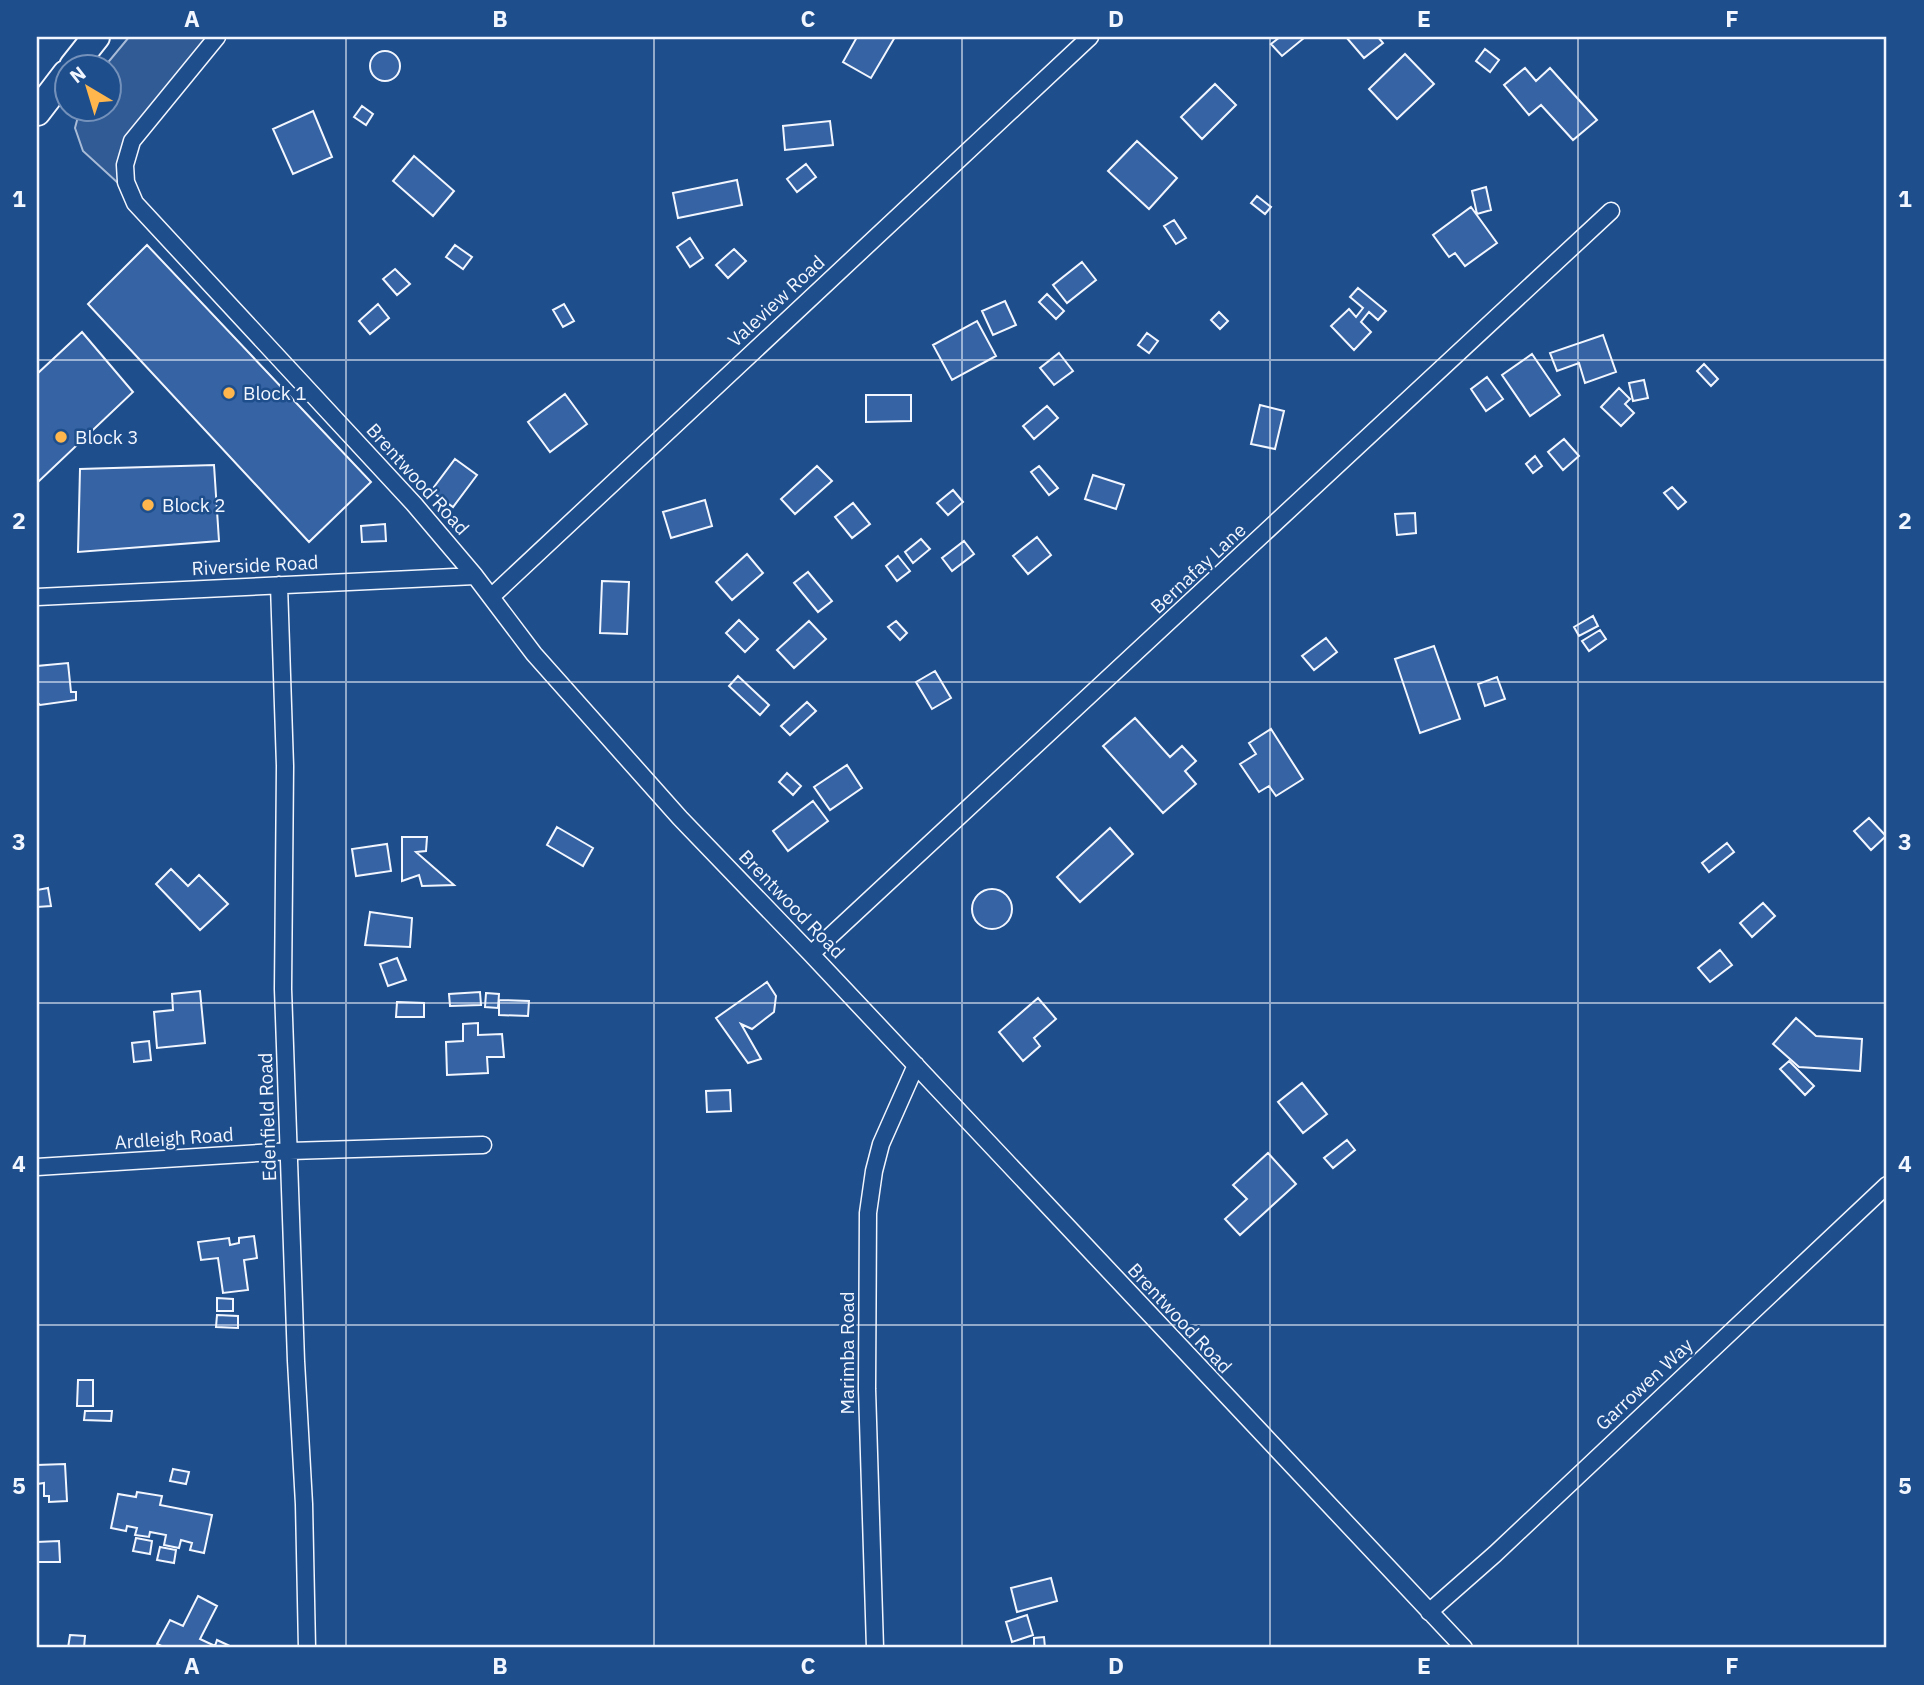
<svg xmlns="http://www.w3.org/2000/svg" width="1924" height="1685" viewBox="0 0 1924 1685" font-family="'IBM Plex Sans',sans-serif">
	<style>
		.built { fill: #305b95; stroke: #a8bbd7; stroke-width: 2 }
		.building { fill: #3563a3; stroke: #f2f6ff; stroke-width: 2 }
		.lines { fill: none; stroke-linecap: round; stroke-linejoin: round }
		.minor-casing { stroke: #f2f6ff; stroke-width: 19 }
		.trunk-casing { stroke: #f2f6ff; stroke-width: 30 }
		.minor { stroke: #1f4e8c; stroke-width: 16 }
		.trunk { stroke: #1f4e8c; stroke-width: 26 }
		.grid { fill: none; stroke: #f2f6ff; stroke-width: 2; stroke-opacity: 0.55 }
		.poi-dot { fill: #ffb74d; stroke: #1f4e8c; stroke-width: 2.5 }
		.labels { text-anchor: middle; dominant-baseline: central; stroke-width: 5; stroke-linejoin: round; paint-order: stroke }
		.street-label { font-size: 19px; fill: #f2f6ff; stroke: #1f4e8c }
		.poi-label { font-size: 19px; fill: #f2f6ff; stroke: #1f4e8c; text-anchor: start }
		.neatline { fill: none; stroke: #f2f6ff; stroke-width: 2.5 }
		.grid-label { font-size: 23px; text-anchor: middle; font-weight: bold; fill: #f2f6ff }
	</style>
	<rect width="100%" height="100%" fill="#1f4e8c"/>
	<path class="built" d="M129 37H210L118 164V183L83 151 75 128 80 109 108 108V66H105Z"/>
	<path class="building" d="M857 37H895L871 78 843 62Z
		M1280 37H1303L1304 38 1282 56 1271 44Z
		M1346 37H1378L1383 43 1364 58Z
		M1485 49 1499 60 1490 72 1476 61Z
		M370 66a15 15 0 1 1 30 0a15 15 0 1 1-30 0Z
		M1405 54 1434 84 1397 119 1369 89Z
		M1525 68 1536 81 1550 68 1597 120 1573 140 1541 105 1529 115 1504 85Z
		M1215 84 1236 105 1202 139 1181 117Z
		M362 106 373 114 366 125 354 117Z
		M313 111 332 157 293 174 273 129Z
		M830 121 833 145 785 150 783 126Z
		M1137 141 1177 178 1149 209 1108 171Z
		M414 156 454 191 433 216 393 181Z
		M806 164 816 177 797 192 787 179Z
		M737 180 742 205 678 218 673 193Z
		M1486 187 1491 210 1477 214 1472 191Z
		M1257 196 1271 207 1265 214 1251 203Z
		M1471 207 1497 243 1465 266 1455 253 1449 257 1433 235Z
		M1174 220 1186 238 1176 244 1164 226Z
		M690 238 703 258 690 267 677 247Z
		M147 245 371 482 309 542 88 304Z
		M455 245 472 257 463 269 446 257Z
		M734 249 746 261 728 278 716 265Z
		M1082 262 1096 280 1067 303 1053 285Z
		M395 269 410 284 397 295 383 279Z
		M1358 288 1386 311 1378 320 1369 312 1361 322 1371 332 1354 350 1331 326 1349 309 1356 317 1363 308 1350 297Z
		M1047 294 1064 311 1056 319 1039 302Z
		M1005 301 1016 325 993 335 982 311Z
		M378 304 389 318 370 334 359 321Z
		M564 304 574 321 563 327 553 310Z
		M1219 312 1228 321 1220 329 1211 320Z
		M977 321 996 356 952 380 933 345Z
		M82 332 133 392 37 483V374Z
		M1147 333 1158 341 1149 353 1138 345Z
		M1603 335 1616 372 1585 383 1579 363 1557 371 1550 353Z
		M1059 353 1073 371 1054 385 1040 368Z
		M1532 354 1560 395 1530 416 1502 375Z
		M1704 364 1718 379 1711 386 1697 371Z
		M1487 377 1503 399 1486 411 1471 389Z
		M1644 380 1648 398 1633 401 1629 383Z
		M1619 388 1630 399 1625 404 1634 413 1621 426 1601 407Z
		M565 394 587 424 550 452 528 422Z
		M866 395H911V421L866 422Z
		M1260 405 1284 411 1275 449 1251 444Z
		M1047 406 1058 418 1034 439 1023 426Z
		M1564 439 1579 456 1563 470 1548 452Z
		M1535 456 1542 466 1533 473 1526 464Z
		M455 459 477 475 453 507 431 491Z
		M214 465 219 541 78 552 80 469Z
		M817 466 832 481 795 514 781 499Z
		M1039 466 1058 488 1049 495 1031 472Z
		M1093 475 1124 485 1116 509 1085 499Z
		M1672 487 1686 502 1678 509 1664 493Z
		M953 490 963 502 948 515 937 503Z
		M705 500 712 526 671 538 663 512Z
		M853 503 870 524 852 538 835 517Z
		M1415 513 1416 533 1397 535 1395 514Z
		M385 524 386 541 362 542 361 526Z
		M1037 537 1051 555 1028 574 1013 556Z
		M921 539 930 549 913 563 905 552Z
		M964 541 974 554 952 571 942 558Z
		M747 554 763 573 732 600 716 582Z
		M898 556 910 571 897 581 886 566Z
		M808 572 832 601 818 612 794 583Z
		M602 581 629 582 627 634 600 633Z
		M1593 616 1598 626 1579 636 1574 627Z
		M739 620 758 639 745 652 726 633Z
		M809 621 826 639 794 668 777 650Z
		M896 621 907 633 900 640 888 627Z
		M1600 630 1606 639 1589 651 1582 641Z
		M1326 638 1337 652 1314 670 1302 656Z
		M1434 646 1460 719 1420 733 1395 659Z
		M68 663 71 692H76V700L40 705 37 702V666Z
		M935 671 951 698 932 709 916 682Z
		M738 676 769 705 760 715 729 686Z
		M1497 677 1505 699 1485 706 1478 684Z
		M807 702 816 711 790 735 781 726Z
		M1135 718 1170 757 1182 746 1196 761 1185 771 1196 784 1163 813 1103 746Z
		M1271 729 1303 779 1276 796 1269 786 1259 792 1240 764 1256 754 1249 743Z
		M847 765 862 788 830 810 814 787Z
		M787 773 801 786 793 795 779 782Z
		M813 801 828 821 788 851 773 831Z
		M1869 818 1886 836 1871 850 1854 831Z
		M557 827 593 848 583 866 547 845Z
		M1110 828 1133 854 1080 902 1057 877Z
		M402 837H427L426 851 416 852 454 885 422 886 419 875 402 881Z
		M1727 843 1734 852 1709 872 1702 863Z
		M387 844 391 871 356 876 352 849Z
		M171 869 188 886 199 875 228 904 200 930 156 884Z
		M48 888 51 906 37 907V890Z
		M972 909a20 20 0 1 1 40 0a20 20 0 1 1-40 0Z
		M1763 903 1775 916 1752 937 1740 923Z
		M370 912 412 918 410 947 365 945Z
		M1720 950 1732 965 1710 982 1698 968Z
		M397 958 406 980 388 986 380 964Z
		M767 982 776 996 774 1012 752 1029 741 1024 761 1059 748 1063 716 1018Z
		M200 991 205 1043 157 1048 154 1012 173 1010 172 994Z
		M480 992 481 1005 450 1006 449 994Z
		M486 993 499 994 498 1008 485 1007Z
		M1038 998 1056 1019 1034 1038 1040 1046 1023 1061 999 1032Z
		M499 1000 529 1001 528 1016 499 1015Z
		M397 1002 424 1003V1017H396Z
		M1796 1018 1816 1036 1862 1039 1860 1071 1799 1067 1773 1044Z
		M478 1023V1035L502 1034 504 1057H487L488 1073 447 1075 446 1042 463 1041V1024Z
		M149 1041 151 1060 134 1062 132 1043Z
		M1789 1061 1814 1086 1805 1095 1780 1069Z
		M1302 1083 1327 1114 1303 1133 1278 1102Z
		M730 1090 731 1111 707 1112 706 1091Z
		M1347 1140 1355 1150 1333 1168 1324 1158Z
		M1268 1153 1296 1184 1240 1235 1225 1219 1247 1199 1233 1185Z
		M254 1236 257 1258 244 1260 248 1290 223 1293 218 1258 201 1260 198 1242 229 1238 230 1245 239 1243V1238Z
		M217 1298 233 1299V1311H217Z
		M217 1315 238 1316V1328L216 1327Z
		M78 1380H93V1406H77Z
		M85 1411H112L111 1421 84 1420Z
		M65 1464 67 1501 49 1502V1496H44V1483L37 1484V1465Z
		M173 1469 189 1472 186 1484 170 1481Z
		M137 1492 162 1496 160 1505 212 1515 204 1553 190 1550 192 1543 181 1540 179 1548 164 1545 166 1535 150 1532 149 1537 135 1535 137 1528 127 1526 126 1531 111 1528 118 1494 136 1497Z
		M136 1538 152 1541 150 1554 133 1551Z
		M59 1541 60 1562H37V1542Z
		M160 1547 176 1550 174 1563 157 1560Z
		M1051 1578 1057 1601 1017 1612 1011 1588Z
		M198 1596 217 1606 200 1639 215 1646 217 1640 234 1648H166L157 1644 170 1620 183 1626Z
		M1027 1615 1033 1635 1012 1642 1006 1622Z
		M70 1635 85 1636 84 1648H68Z
		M1044 1637 1045 1648H1034V1638Z"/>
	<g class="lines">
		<defs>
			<path id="minor" d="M217 37 132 141 125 165 126 182 135 203 414 504 475 576 534 654 680 818 811 954 1464 1648
				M279 585 285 766 283 989 296 1361 304 1504 307 1648
				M37 597 475 576
				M491 597 1090 37
				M811 954 1611 211
				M37 1167 290 1151 483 1145
				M1429 1612 1495 1554 1887 1185
				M875 1648 867 1389 868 1213 874 1171 881 1144 916 1065"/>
			<path id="trunk" d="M73 66 96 37
				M37 112 66 74"/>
		</defs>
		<use href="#minor" class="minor-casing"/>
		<use href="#trunk" class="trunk-casing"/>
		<use href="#minor" class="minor"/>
		<use href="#trunk" class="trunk"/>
	</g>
	<path class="grid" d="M346 37V1648M654 37V1648M962 37V1648M1270 37V1648M1578 37V1648M37 360H1887M37 682H1887M37 1003H1887M37 1325H1887"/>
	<g class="poi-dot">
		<circle cx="229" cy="393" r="7"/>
		<circle cx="61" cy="437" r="7"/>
		<circle cx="148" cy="505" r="7"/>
	</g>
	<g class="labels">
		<g class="street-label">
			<text transform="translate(776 301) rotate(-43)">Valeview Road</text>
			<text transform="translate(418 479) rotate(48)">Brentwood Road</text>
			<text transform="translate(255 565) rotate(-3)">Riverside Road</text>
			<text transform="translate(1198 568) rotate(-43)">Bernafay Lane</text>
			<text transform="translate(792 904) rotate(46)">Brentwood Road</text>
			<text transform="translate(267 1117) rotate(-92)">Edenfield Road</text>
			<text transform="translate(174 1138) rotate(-4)">Ardleigh Road</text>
			<text transform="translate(1180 1318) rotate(47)">Brentwood Road</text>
			<text transform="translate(847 1353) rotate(-90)">Marimba Road</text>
			<text transform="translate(1644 1384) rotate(-43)">Garrowen Way</text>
		</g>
		<g class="poi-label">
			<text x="243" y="393">Block 1</text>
			<text x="75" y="437">Block 3</text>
			<text x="162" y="505">Block 2</text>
		</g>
	</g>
	<rect width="1924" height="1685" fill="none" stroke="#1f4e8c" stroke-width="77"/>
	<g transform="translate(88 88) rotate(322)"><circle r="33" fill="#1f4e8c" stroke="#7391ba" stroke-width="2"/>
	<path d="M0-5L12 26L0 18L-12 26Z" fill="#ffb74d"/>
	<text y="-10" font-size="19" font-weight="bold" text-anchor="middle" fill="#f2f6ff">N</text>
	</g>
	<rect x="38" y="38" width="1847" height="1608" class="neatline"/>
	<g class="grid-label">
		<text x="192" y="27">A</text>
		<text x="500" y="27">B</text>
		<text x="808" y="27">C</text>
		<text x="1116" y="27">D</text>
		<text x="1424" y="27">E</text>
		<text x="1732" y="27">F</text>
		<text x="19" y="207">1</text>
		<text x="1905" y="207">1</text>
		<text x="19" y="529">2</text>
		<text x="1905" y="529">2</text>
		<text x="19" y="850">3</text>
		<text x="1905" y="850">3</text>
		<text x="19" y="1172">4</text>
		<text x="1905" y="1172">4</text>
		<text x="19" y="1494">5</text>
		<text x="1905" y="1494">5</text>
		<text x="192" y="1674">A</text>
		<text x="500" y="1674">B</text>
		<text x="808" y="1674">C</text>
		<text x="1116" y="1674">D</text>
		<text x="1424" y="1674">E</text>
		<text x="1732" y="1674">F</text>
	</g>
</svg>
